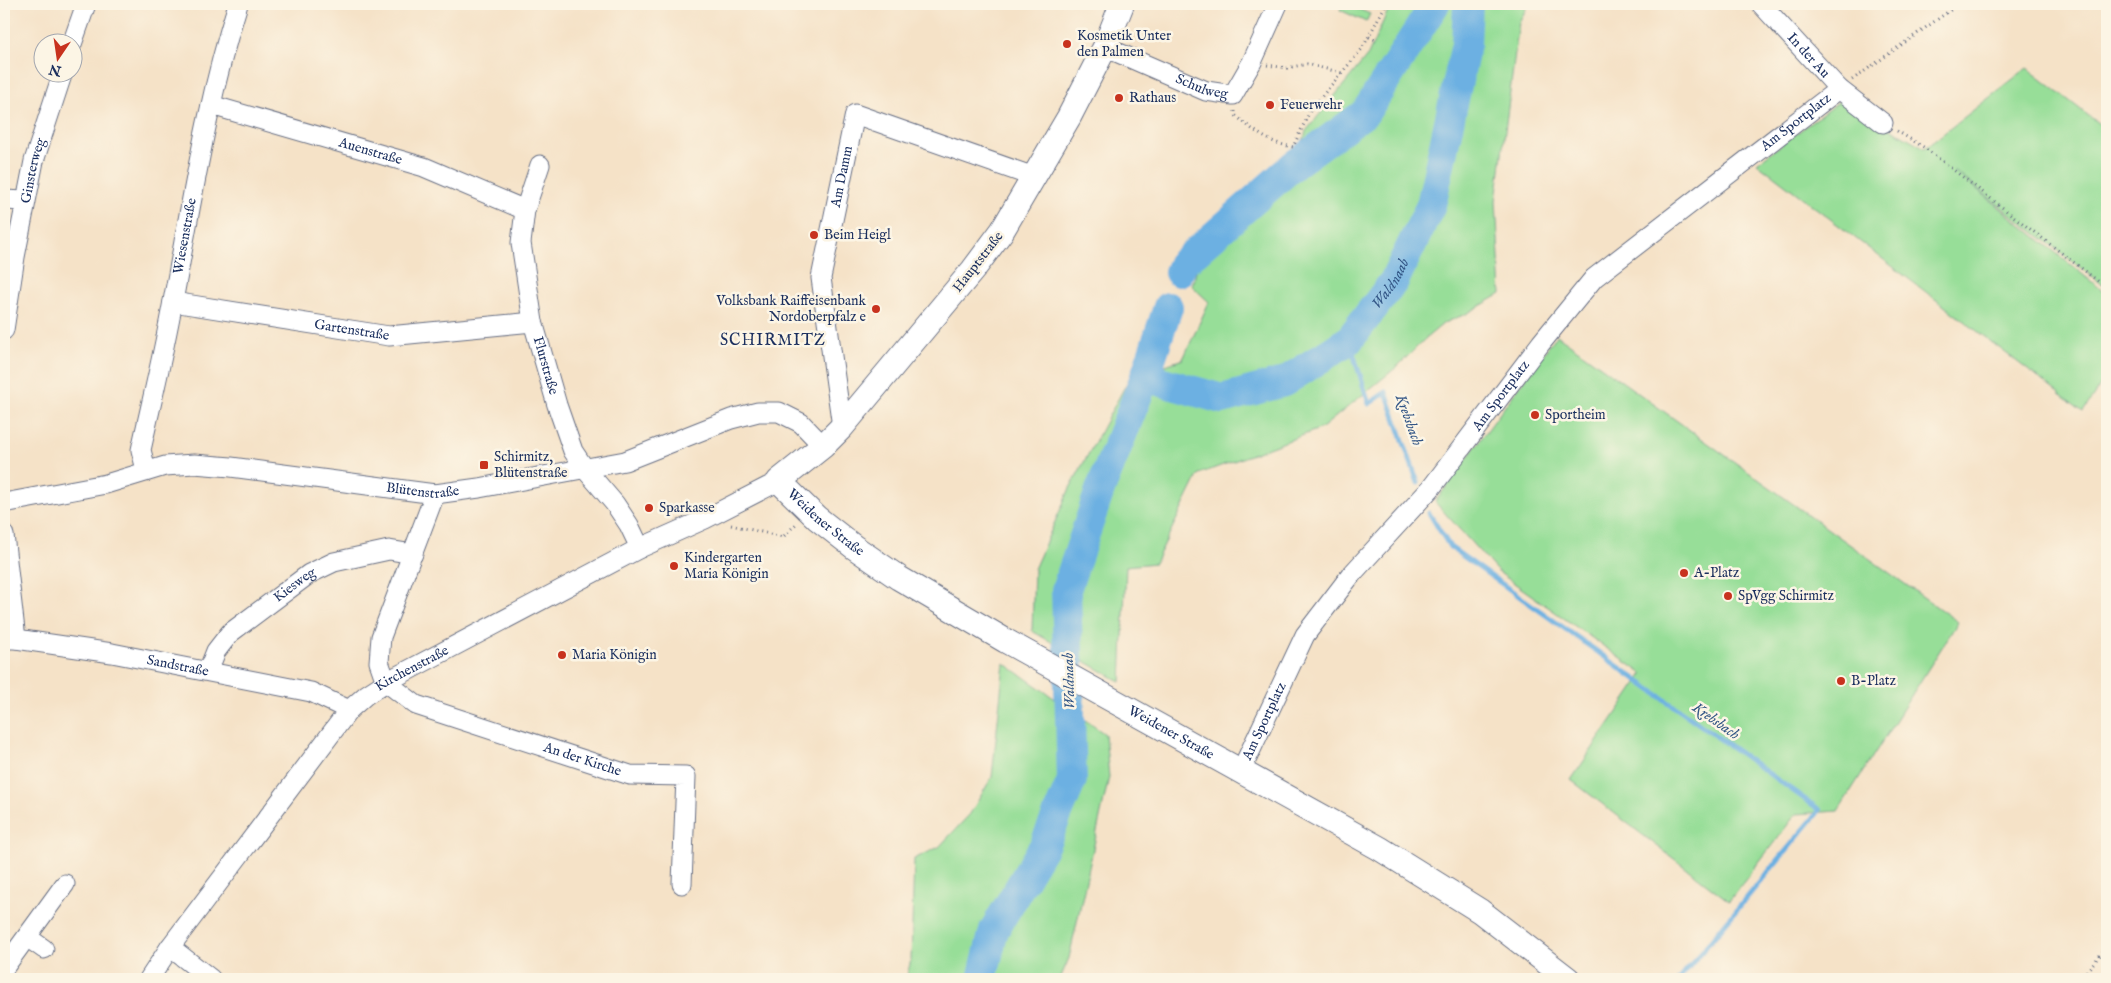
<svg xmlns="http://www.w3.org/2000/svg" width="2111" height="983" viewBox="0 0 2111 983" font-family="'IM FELL English',serif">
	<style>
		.green { fill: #97de98; stroke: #59867b }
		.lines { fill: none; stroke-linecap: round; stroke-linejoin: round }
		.stream { stroke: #6cb0e2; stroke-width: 5 }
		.river { stroke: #6cb0e2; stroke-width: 30 }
		.minor-casing { stroke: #676e83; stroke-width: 21 }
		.tertiary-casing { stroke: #676e83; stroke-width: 26 }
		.path { stroke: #676e83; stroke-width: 3; stroke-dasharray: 1 4; stroke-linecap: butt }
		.minor { stroke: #fff; stroke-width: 19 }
		.tertiary { stroke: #fff; stroke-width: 24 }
		.poi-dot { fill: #c8321e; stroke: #fcf5e5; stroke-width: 2 }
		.labels { text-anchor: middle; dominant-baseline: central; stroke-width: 5; stroke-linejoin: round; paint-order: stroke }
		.poi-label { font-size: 14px; fill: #1b2f5e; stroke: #fcf5e5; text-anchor: start }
		.street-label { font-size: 14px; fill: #1b2f5e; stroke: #fcf5e5 }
		.water-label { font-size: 15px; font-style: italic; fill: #335686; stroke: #fcf5e5 }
		.quarter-label { font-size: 16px; letter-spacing: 1px; fill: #1b2f5e; stroke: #fcf5e5 }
	</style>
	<rect width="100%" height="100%" fill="#fcf5e5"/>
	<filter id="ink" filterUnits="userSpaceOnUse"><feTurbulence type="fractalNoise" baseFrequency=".02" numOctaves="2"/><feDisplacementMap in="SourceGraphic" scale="10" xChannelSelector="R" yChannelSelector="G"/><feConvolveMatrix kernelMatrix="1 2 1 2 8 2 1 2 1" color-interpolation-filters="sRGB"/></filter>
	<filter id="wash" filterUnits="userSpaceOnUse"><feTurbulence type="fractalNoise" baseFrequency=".0096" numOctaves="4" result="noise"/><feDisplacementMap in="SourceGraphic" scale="20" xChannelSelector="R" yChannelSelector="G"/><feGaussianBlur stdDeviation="1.12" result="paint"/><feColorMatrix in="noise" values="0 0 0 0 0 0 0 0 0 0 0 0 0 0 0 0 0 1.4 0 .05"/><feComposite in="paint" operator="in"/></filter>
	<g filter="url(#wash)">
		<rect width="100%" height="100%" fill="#f5e2c7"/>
		<path class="green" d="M1342 4H1347L1370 14 1366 22 1340 10Z
			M1391 4H1529L1519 22 1496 201 1501 294 1466 314 1444 323 1425 339 1398 366 1322 428 1199 474 1155 563 1126 566 1121 682 1032 631 1034 569 1070 488 1130 377 1183 359 1209 302 1192 286 1198 265 1289 188 1306 131 1368 55Z
			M2027 68 2107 130V288L1953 170 2107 294V375L2083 412 1757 163 1841 100 1925 148Z
			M1557 335 1958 622 1838 811 1796 814 1729 901 1571 780 1643 674 1497 571 1435 502Z
			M1004 663 1105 734 1109 777 1069 958 1060 979H906L911 960 914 859 939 847 970 814 992 777Z"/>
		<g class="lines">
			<path class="stream" d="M1349 340 1369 404 1386 392 1418 483
				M1429 513 1450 547 1820 810 1679 979"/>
			<g class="river">
				<path d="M1179 272 1183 263 1295 164 1365 113 1435 4"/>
				<path id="s1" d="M1145 377 1222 399 1284 382 1349 340 1394 281 1431 205 1466 44 1468 4"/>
				<path d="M982 979 994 930 1044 846 1072 780 1066 590 1100 490 1145 377 1168 307"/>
			</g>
		</g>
	</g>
	<g filter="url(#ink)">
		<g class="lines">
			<defs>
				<g id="minor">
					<path id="s2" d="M1761 4 1839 89 1883 123"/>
					<path d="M72 44 86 4"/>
					<path id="s3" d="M1105 47 1206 91 1233 95 1252 62 1278 4"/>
					<path id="s4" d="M211 105 424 167 525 210"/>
					<path id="s5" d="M540 165 525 210 521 243 533 322 557 405 573 451 585 469 615 504 629 525 640 548"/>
					<path d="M4 200 25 201"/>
					<path id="s6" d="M173 302 389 336 533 322"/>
					<path id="s7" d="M4 330 15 257 34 161 63 72"/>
					<path id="s8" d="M842 427 821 278 855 114 1034 177"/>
					<path id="s9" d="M146 470 141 450C152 400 164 351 173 301 192 201 207 101 238 4"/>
					<path id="s10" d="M435 494 381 637 379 662 386 682 416 705 630 775 686 776 682 884"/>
					<path id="s11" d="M4 503 106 484 165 466 194 464 231 467 435 494 479 488 625 461 731 419 758 412H779L801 423 823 446"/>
					<path d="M4 535 16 639"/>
					<path id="s12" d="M4 639H16L112 653 311 692 349 710"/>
					<path id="s13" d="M208 671 216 651 230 633 309 574 334 562 389 550 413 554"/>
					<path id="s14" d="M1241 771 1305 635 1351 575 1431 488 1541 343 1594 278 1839 89"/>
					<path d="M27 937 44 949"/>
					<path d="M170 947 211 979"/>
					<path d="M4 968 65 884"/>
					<path id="s15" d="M149 979 170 947 349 710 366 695 386 682 640 548 705 519 779 481"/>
				</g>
				<g id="tertiary">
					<path id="s16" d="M1122 4 1105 47 1069 117 1002 231 973 270 842 427 823 446 779 481 817 518 854 547 899 578 1006 641 1379 848 1480 911 1568 979"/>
				</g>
			</defs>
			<use href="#minor" class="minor-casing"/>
			<use href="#tertiary" class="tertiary-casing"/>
			<path class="path" d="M1369 37 1376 40
				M1267 65 1287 68 1307 64 1342 73
				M1852 80 1959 4
				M1235 111V115C1254 131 1268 143 1293 147L1311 109 1362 49 1386 4
				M1897 131 1925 148 2107 288
				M731 525 783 537 796 524
				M2080 979 2107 947"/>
			<use href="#minor" class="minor"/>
			<use href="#tertiary" class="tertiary"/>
		</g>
	</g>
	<g class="poi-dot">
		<circle cx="1067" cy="44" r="5"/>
		<circle cx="1119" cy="98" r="5"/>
		<circle cx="1270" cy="105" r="5"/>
		<circle cx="814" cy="235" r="5"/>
		<circle cx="876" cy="309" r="5"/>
		<circle cx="1535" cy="415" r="5"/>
		<rect x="479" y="460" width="10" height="10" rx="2.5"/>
		<circle cx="649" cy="508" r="5"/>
		<circle cx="674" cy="566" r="5"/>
		<circle cx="1684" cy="573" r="5"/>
		<circle cx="1728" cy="596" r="5"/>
		<circle cx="562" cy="655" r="5"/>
		<circle cx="1841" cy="681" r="5"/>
	</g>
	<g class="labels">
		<g class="poi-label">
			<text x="1077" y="36">Kosmetik Unter<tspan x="1077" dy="16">den Palmen</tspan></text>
			<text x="1129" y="98">Rathaus</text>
			<text x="1280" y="105">Feuerwehr</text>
			<text x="824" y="235">Beim Heigl</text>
			<text x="866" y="301" text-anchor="end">Volksbank Raiffeisenbank<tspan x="866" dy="16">Nordoberpfalz e</tspan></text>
			<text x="1545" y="415">Sportheim</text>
			<text x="494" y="457">Schirmitz,<tspan x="494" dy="16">Blütenstraße</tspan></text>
			<text x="659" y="508">Sparkasse</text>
			<text x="684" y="558">Kindergarten<tspan x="684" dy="16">Maria Königin</tspan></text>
			<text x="1694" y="573">A-Platz</text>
			<text x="1738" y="596">SpVgg Schirmitz</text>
			<text x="572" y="655">Maria Königin</text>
			<text x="1851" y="681">B-Platz</text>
		</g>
		<g class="street-label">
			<text stroke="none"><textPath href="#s2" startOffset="70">In der Au</textPath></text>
			<text stroke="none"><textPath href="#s3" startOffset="105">Schulweg</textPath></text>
			<text stroke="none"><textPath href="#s14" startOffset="865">Am Sportplatz</textPath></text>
			<text stroke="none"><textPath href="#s4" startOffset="166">Auenstraße</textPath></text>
			<text stroke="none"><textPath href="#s7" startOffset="162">Ginsterweg</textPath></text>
			<text stroke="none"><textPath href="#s8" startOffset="254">Am Damm</textPath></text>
			<text stroke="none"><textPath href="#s9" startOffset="239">Wiesenstraße</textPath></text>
			<text transform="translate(978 262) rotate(-52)">Hauptstraße</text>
			<text stroke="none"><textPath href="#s6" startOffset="181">Gartenstraße</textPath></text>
			<text stroke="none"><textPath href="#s5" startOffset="206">Flurstraße</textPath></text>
			<text stroke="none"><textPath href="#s14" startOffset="460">Am Sportplatz</textPath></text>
			<text stroke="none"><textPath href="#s11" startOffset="425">Blütenstraße</textPath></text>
			<text stroke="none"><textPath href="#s16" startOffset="656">Weidener Straße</textPath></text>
			<text stroke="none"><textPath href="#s13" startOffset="125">Kiesweg</textPath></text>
			<text stroke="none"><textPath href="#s12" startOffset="176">Sandstraße</textPath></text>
			<text stroke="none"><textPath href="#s15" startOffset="411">Kirchenstraße</textPath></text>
			<text stroke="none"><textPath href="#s14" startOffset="55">Am Sportplatz</textPath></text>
			<text stroke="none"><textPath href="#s16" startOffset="1061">Weidener Straße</textPath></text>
			<text stroke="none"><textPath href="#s10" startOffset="412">An der Kirche</textPath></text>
		</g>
		<g class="water-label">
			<text stroke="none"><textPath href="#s1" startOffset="292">Waldnaab</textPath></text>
			<text transform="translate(1409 420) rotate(70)">Krebsbach</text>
			<text transform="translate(1069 681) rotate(-92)">Waldnaab</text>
			<text transform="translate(1716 721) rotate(35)">Krebsbach</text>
		</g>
		<g class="quarter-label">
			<text x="773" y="341">SCHIRMITZ</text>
		</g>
	</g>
	<rect width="2111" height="983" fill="none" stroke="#fcf5e5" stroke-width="20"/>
	<g transform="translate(58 58) rotate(193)"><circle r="24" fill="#fcf5e5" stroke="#a2a6af"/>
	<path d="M0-4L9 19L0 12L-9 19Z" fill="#c8321e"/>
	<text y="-8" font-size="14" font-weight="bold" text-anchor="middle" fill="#1b2f5e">N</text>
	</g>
</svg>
